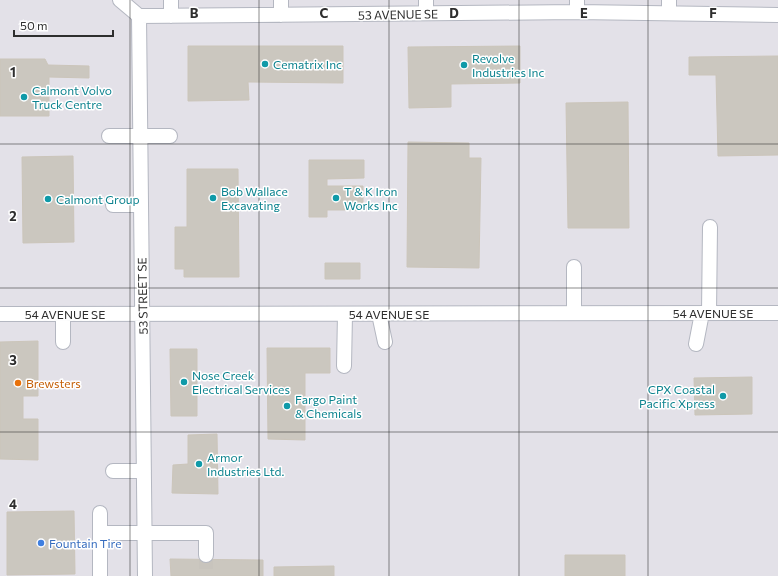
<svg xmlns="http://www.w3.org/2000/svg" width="778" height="576" viewBox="0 0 778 576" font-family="Commissioner,sans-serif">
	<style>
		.industrial { fill: #e3e1e8 }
		.building { fill: #cbc7bf; stroke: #cbc5ba }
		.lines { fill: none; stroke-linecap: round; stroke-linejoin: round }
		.minor-tunnel { stroke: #c8c4bd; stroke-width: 14; stroke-dasharray: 14 7; stroke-linecap: butt }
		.minor-casing { stroke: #b4b7c1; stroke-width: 16 }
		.minor { stroke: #fff; stroke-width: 14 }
		.grid { fill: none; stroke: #2e2e2e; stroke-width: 1; stroke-opacity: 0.55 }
		.culture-dot { fill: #0f9aa8; stroke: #fff; stroke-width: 1.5 }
		.food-dot { fill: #e8710a; stroke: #fff; stroke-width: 1.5 }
		.shop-dot { fill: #3f7fe0; stroke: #fff; stroke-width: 1.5 }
		.labels { text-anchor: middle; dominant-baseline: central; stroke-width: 3; stroke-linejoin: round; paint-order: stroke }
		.street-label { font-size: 12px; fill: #2e2e2e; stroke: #fff }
		.culture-label { font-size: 12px; fill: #0d838f; stroke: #fff; text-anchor: start }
		.food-label { font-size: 12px; fill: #c56008; stroke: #fff; text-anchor: start }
		.shop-label { font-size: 12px; fill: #366cbe; stroke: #fff; text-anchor: start }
		.grid-label { font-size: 13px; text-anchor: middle; font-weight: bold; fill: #2e2e2e; stroke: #fff; stroke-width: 3; stroke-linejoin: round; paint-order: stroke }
	</style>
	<rect width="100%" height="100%" fill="#efe9e1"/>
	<path class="industrial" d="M0 0H778V576H0Z"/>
	<path class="building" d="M188 46H343V83L248 82 249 100 188 101Z
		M520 46V83L451 84V107L409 108 408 47Z
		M778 56V155L718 156 716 75H689V57Z
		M0 59H45L48 65 89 66V78L49 77V116H0Z
		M628 102 629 228H568L566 103Z
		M408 142 469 143V158H481L479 268 407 267Z
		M73 156 74 242 23 243 22 157Z
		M309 160H364V178L327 179V186H363V210H327V217H309Z
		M187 169H238L239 277H184V269H175V227H187Z
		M325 263H360V279H325Z
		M38 341V396H23V419H38V460L0 459V342Z
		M267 348H330V373H305V440L268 439Z
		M170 349H197V416H171Z
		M752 377V414L695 415 694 378Z
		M217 434 218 494 172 493 173 465 188 464V435Z
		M74 511 75 574 7 575V512Z
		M565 555H625V576H565Z
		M170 559 263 560V576H171Z
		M334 566V576H274V567Z"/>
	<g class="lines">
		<path class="minor-tunnel" d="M206 555V576"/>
		<defs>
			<path id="minor" d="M120 0 139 16
				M171 0V16
				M281 0V15
				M577 0V12
				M669 0V13
				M426 13V0
				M139 16 577 12 778 15
				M139 16 145 576
				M109 136H170
				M113 205H141
				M574 267V313
				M709 313 710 227
				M0 314 778 313
				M379 314 385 342
				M63 342V314
				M696 344 702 313
				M344 366 345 314
				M113 471H144
				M100 533H206V555
				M100 576V513"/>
		</defs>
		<use href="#minor" class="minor-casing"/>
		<use href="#minor" class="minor"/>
	</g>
	<path class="grid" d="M130 0V576M259 0V576M389 0V576M519 0V576M648 0V576M0 144H778M0 288H778M0 432H778"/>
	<g class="culture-dot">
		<circle cx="265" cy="64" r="4"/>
		<circle cx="464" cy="65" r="4"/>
		<circle cx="24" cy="97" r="4"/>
		<circle cx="213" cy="198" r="4"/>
		<circle cx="336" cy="198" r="4"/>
		<circle cx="48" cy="199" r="4"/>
		<circle cx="184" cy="382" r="4"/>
		<circle cx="723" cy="396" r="4"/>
		<circle cx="287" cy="406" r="4"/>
		<circle cx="199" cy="464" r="4"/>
	</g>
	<circle class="food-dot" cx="18" cy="383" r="4"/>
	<circle class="shop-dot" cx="41" cy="543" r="4"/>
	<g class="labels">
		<g class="street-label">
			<text transform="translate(398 14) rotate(-1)">53 AVENUE SE</text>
			<text transform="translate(142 296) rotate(-91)">53 STREET SE</text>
			<text x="713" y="313">54 AVENUE SE</text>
			<text x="65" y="314">54 AVENUE SE</text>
			<text x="389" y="314">54 AVENUE SE</text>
		</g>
		<g class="culture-label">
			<text x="472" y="58">Revolve<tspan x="472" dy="14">Industries Inc</tspan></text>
			<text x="273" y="64">Cematrix Inc</text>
			<text x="32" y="90">Calmont Volvo<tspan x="32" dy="14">Truck Centre</tspan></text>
			<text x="221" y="191">Bob Wallace<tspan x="221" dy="14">Excavating</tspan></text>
			<text x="344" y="191">T &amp; K Iron<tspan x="344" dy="14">Works Inc</tspan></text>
			<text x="56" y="199">Calmont Group</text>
			<text x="192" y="375">Nose Creek<tspan x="192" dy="14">Electrical Services</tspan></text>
			<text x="715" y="389" text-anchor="end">CPX Coastal<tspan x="715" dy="14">Pacific Xpress</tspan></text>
			<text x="295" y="399">Fargo Paint<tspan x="295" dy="14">&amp; Chemicals</tspan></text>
			<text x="207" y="457">Armor<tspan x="207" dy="14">Industries Ltd.</tspan></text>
		</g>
		<g class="food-label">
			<text x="26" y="383">Brewsters</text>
		</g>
		<g class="shop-label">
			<text x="49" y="543">Fountain Tire</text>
		</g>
	</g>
	<g class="grid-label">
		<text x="194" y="18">B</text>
		<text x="324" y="18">C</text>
		<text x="454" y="18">D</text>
		<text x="584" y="18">E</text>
		<text x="713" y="18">F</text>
		<text x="13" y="77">1</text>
		<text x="13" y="221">2</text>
		<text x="13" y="365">3</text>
		<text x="13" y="509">4</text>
	</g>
	<path d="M14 30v6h99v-6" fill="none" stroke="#2e2e2e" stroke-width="2"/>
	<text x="20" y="30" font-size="12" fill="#2e2e2e" stroke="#ffffff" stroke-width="3" paint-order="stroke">50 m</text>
</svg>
